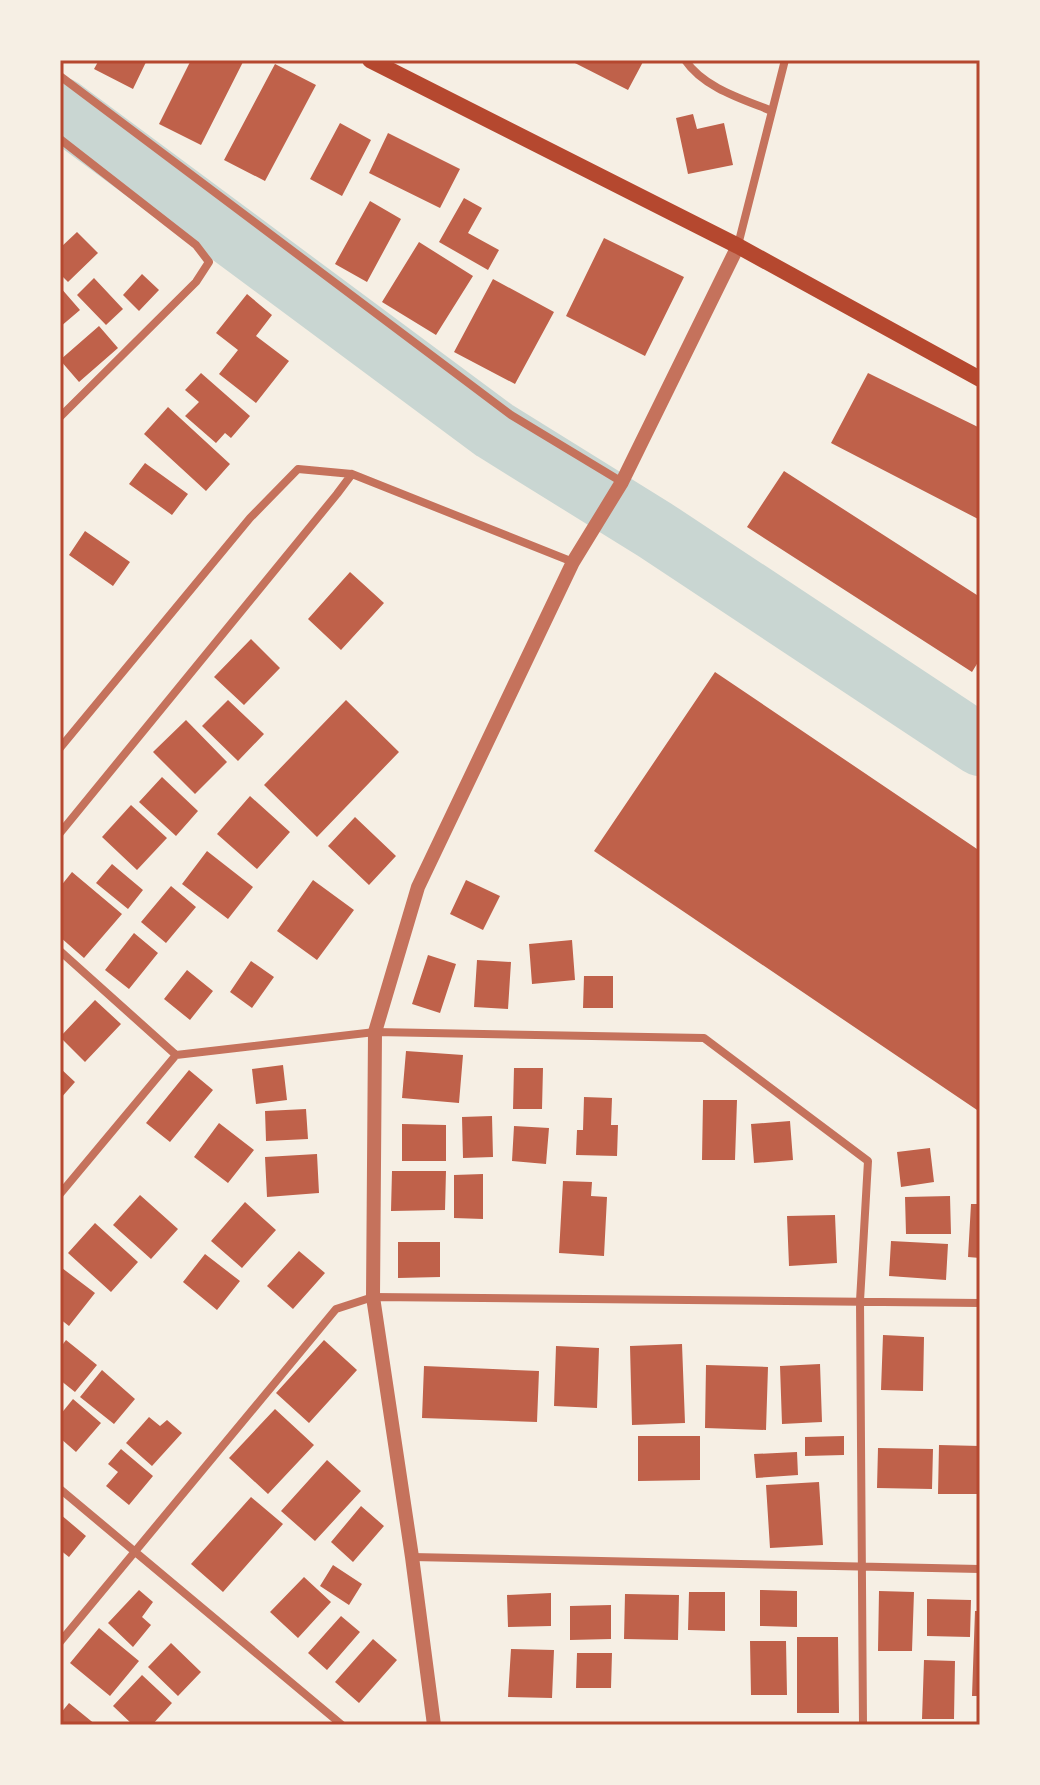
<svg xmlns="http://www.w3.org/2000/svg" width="1040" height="1785" viewBox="0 0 1040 1785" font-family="Figtree,sans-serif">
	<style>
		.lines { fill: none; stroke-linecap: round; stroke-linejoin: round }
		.river { stroke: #c9d6d2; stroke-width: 62 }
		.building { fill: #bf614a }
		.minor { stroke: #c5725c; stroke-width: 8 }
		.tertiary { stroke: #c5725c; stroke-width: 14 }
		.secondary { stroke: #b5482f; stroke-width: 16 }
		.neatline { fill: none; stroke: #b5482f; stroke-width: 3 }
	</style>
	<rect width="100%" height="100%" fill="#f6efe4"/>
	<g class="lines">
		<path class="river" d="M60 108 494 430 655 530 980 745"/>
	</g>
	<path class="building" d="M99 60H147L133 89 94 69Z
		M191 60H244L201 145 159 124Z
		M569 60H644L628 90Z
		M275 64 316 85 265 181 224 160Z
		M693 114 697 129 724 123 733 165 688 174 676 118Z
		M340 123 371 140 342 196 310 179Z
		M388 133 460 169 440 208 369 173Z
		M464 198 482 208 468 233 499 250 488 270 439 242Z
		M370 201 401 219 367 282 335 264Z
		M77 232 98 253 68 282 60 274V248Z
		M604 238 684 277 645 356 566 316Z
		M419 242 473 276 436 335 382 302Z
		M142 274 159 290 139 311 123 295Z
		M94 278 123 309 106 325 77 295Z
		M493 279 554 312 515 384 454 352Z
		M60 287 80 310 60 327Z
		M247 294 272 315 256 336 289 361 256 403 219 374 238 350 216 333Z
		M99 326 118 348 79 382 60 360Z
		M201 373 250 416 231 438 225 433 216 443 185 416 199 402 185 390Z
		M868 373 980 428V520L831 443Z
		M168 407 230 464 206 491 144 434Z
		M145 463 188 494 172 515 129 484Z
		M784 471 980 597V659L972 672 747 527Z
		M85 531 130 562 113 586 69 555Z
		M350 572 384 603 341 650 308 619Z
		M251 639 280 668 244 705 214 677Z
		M715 672 980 851V1112L594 851Z
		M228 700 264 734 238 761 202 726Z
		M346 700 399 752 317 837 264 785Z
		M186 720 227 762 195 794 153 752Z
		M162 777 198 811 176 836 139 802Z
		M250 796 290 832 257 869 217 834Z
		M131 805 167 838 137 870 102 837Z
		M355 817 396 856 369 885 328 846Z
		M207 851 253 887 228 919 182 884Z
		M112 864 143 890 128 909 96 883Z
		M72 872 122 914 84 958 60 937V887Z
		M313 880 354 910 317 960 277 931Z
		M466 880 500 896 483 930 450 914Z
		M171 886 196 907 166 943 141 922Z
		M134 933 158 953 129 989 105 970Z
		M572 940 575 980 532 984 529 944Z
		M428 955 456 964 440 1013 412 1004Z
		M477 960 511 962 508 1009 474 1007Z
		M251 961 274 977 252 1008 230 992Z
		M187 970 213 991 190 1020 164 999Z
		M584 976H613V1008H583Z
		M95 1000 121 1024 85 1062 60 1037Z
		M406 1051 463 1055 459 1103 402 1098Z
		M283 1065 287 1100 256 1104 252 1069Z
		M60 1068 75 1082 60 1099Z
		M514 1068H543L542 1109H513Z
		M189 1070 213 1090 170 1142 146 1123Z
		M584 1097 612 1098 611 1125H618L617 1156 576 1155 577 1130H583Z
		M703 1100H737L735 1160H702Z
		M306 1109 308 1139 266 1141 265 1111Z
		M492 1116 493 1157 463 1158 462 1117Z
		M790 1121 793 1160 754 1163 751 1124Z
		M219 1123 254 1150 228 1183 194 1157Z
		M402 1124 446 1125V1161H402Z
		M514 1126 549 1128 546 1164 512 1161Z
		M930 1148 934 1182 901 1187 897 1152Z
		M317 1154 319 1193 267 1197 265 1157Z
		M392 1171H446L445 1210 391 1211Z
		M483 1174V1219L454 1218V1175Z
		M563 1181 592 1182 591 1196 607 1197 604 1256 559 1253Z
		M140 1195 178 1229 151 1259 113 1225Z
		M950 1196 951 1234H906L905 1197Z
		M245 1202 276 1230 242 1268 211 1241Z
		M971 1204H980V1258L968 1257Z
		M835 1215 837 1263 789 1266 787 1216Z
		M95 1223 138 1262 111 1292 68 1253Z
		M891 1241 948 1244 946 1280 889 1276Z
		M398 1242H440V1277L398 1278Z
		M299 1251 325 1273 293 1309 267 1286Z
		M205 1254 240 1281 217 1310 183 1282Z
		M62 1268 95 1293 69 1326 60 1319V1271Z
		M883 1335 924 1337 923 1391 881 1390Z
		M66 1340 97 1365 75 1392 60 1380V1348Z
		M324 1340 357 1370 309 1423 276 1393Z
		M682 1344 685 1423 632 1425 630 1346Z
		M556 1346 599 1348 597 1408 554 1406Z
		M820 1364 822 1422 782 1424 780 1366Z
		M706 1365 768 1367 766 1430 705 1428Z
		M424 1366 539 1371 537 1422 422 1418Z
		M102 1370 135 1399 114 1424 80 1397Z
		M73 1399 101 1423 76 1452 60 1438V1415Z
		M275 1409 314 1445 268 1494 229 1458Z
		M149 1417 160 1426 167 1420 182 1433 152 1466 126 1443Z
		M638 1436H700V1480L638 1481Z
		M844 1436V1455L805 1456V1437Z
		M939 1445 980 1446V1494H938Z
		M878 1448 933 1449 932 1489 877 1488Z
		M121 1449 153 1476 129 1505 106 1486 118 1472 108 1464Z
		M797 1452 798 1475 756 1478 754 1454Z
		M327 1460 361 1491 315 1541 281 1511Z
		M819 1482 823 1545 770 1548 766 1485Z
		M251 1497 283 1524 223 1592 191 1564Z
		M361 1506 384 1526 353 1562 331 1542Z
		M60 1514 86 1536 69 1557 60 1550Z
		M333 1565 362 1584 349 1605 320 1586Z
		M304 1577 331 1602 298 1638 270 1612Z
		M139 1590 153 1602 142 1617 151 1625 133 1647 108 1623Z
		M760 1590 797 1591V1627L760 1626Z
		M879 1591 914 1592 912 1651H878Z
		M689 1592H725V1631L688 1630Z
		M551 1593V1626L508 1627 507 1595Z
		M625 1594 679 1595 678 1640 624 1639Z
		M927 1599 971 1600 970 1637 927 1636Z
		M611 1605V1639L570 1640V1606Z
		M975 1611H980V1696H972Z
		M341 1616 360 1632 327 1670 308 1653Z
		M99 1628 139 1661 110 1696 70 1663Z
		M797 1637H838L839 1713H797Z
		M373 1639 397 1660 359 1703 335 1682Z
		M750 1641H786L787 1695H751Z
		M171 1643 201 1672 178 1696 148 1667Z
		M511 1649 554 1650 552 1698 508 1697Z
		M577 1653H612L611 1688H576Z
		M924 1660 955 1661 954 1719H922Z
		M142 1675 172 1703 152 1725H133L113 1706Z
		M69 1703 96 1725H60V1714Z"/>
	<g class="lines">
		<path class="minor" d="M685 60C704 88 742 99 772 111
			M60 76 511 415 622 482
			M60 139 196 245 209 262 196 282 60 417
			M738 245 785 60
			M60 748 250 518 298 469 352 474 573 562
			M60 833 337 494 352 474
			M60 951 176 1055
			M60 1194 176 1055 375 1032 704 1038 868 1161 860 1301 863 1725
			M60 1489 342 1725
			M412 1557 980 1569
			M60 1642 336 1309 373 1297 980 1303"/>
		<path class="tertiary" d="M434 1725 412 1557 373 1297 375 1032 418 887 573 562 622 482 738 246"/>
		<path class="secondary" d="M370 60 738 246 980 379"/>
	</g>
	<rect width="1040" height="1785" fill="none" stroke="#f6efe4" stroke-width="124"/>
	<rect x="62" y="62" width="916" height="1661" class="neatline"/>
</svg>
